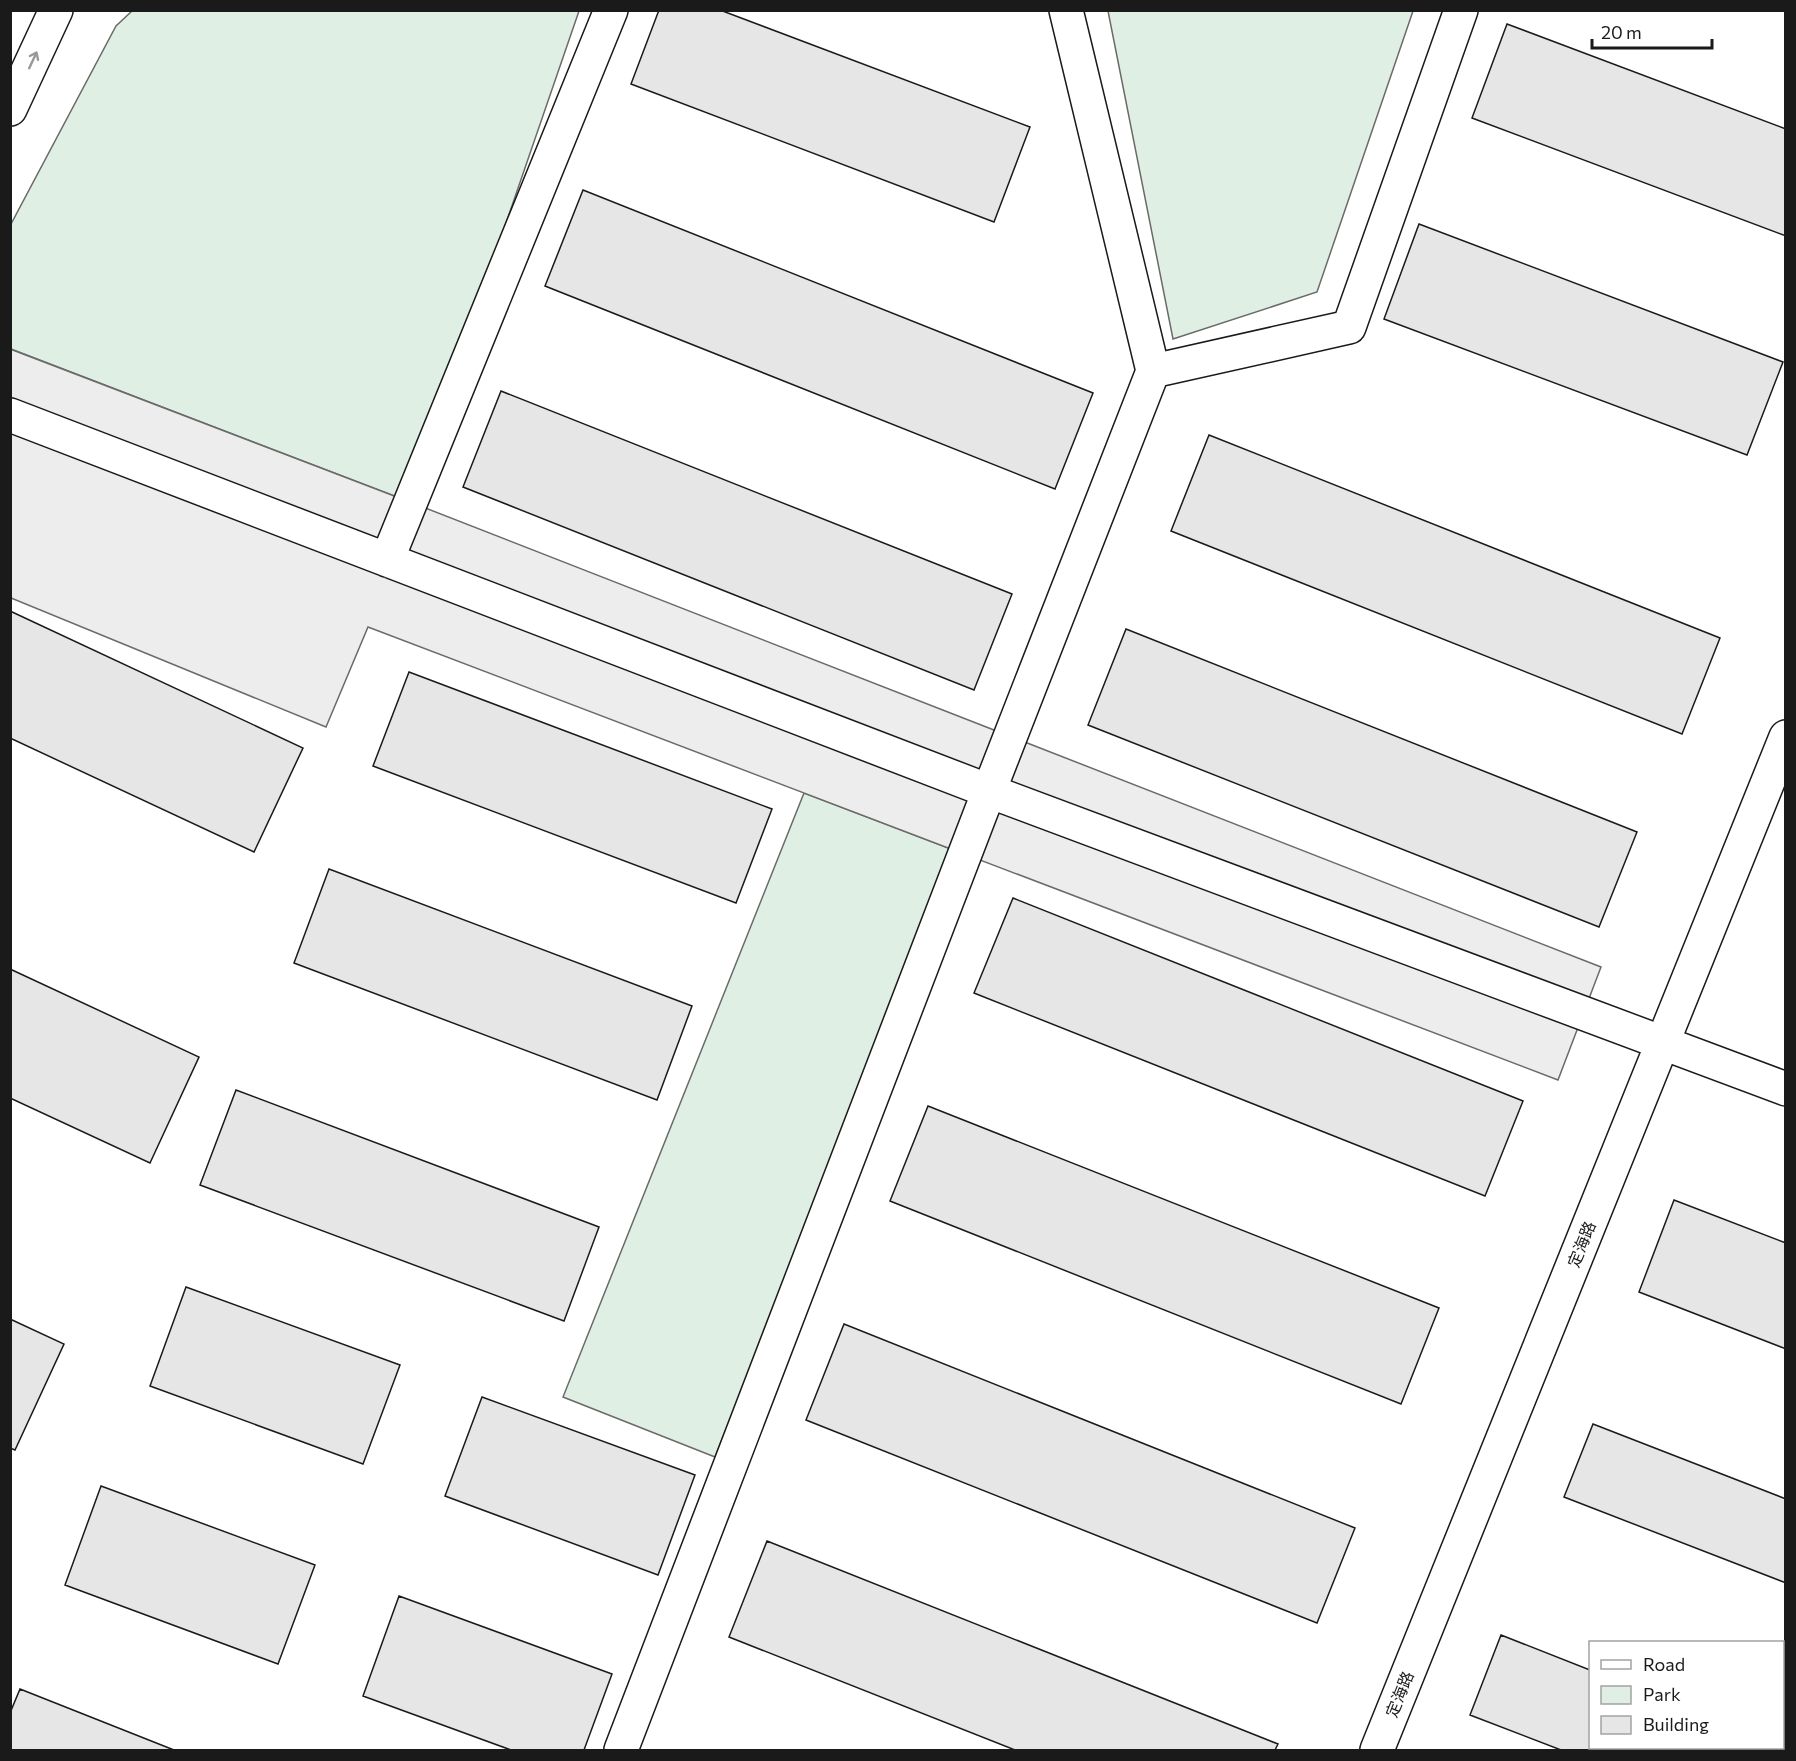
<svg xmlns="http://www.w3.org/2000/svg" width="1796" height="1761" viewBox="0 0 1796 1761" font-family="Commissioner,'Noto Sans SC',sans-serif">
	<style>
		.green { fill: #e0efe3; stroke: #6a6a6a; stroke-width: 1.5 }
		.parking { fill: #ededed; stroke: #6a6a6a; stroke-width: 1.5 }
		.building { fill: #e6e6e6; stroke: #1a1a1a; stroke-width: 1.5 }
		.lines { fill: none; stroke-linecap: round; stroke-linejoin: round }
		.minor-casing { stroke: #1a1a1a; stroke-width: 36 }
		.tertiary-casing { stroke: #1a1a1a; stroke-width: 36 }
		.primary-casing { stroke: #1a1a1a; stroke-width: 36 }
		.minor { stroke: #fff; stroke-width: 33 }
		.tertiary { stroke: #fff; stroke-width: 33 }
		.primary { stroke: #fff; stroke-width: 33 }
		.oneway { stroke: #989898 }
		.labels { text-anchor: middle; dominant-baseline: central; stroke-width: 4.5; stroke-linejoin: round; paint-order: stroke }
		.street-label { font-size: 16px; fill: #1a1a1a; stroke: #fff }
	</style>
	<rect width="100%" height="100%" fill="#fff"/>
	<path class="green" d="M132 11H579L410 502 11 349 10 226 116 26Z
		M1108 11H1413L1317 292 1173 339Z
		M804 793 956 851 715 1457 563 1397Z"/>
	<path class="parking" d="M10 349 410 502 1601 967 1558 1080 368 627 326 727 11 598Z"/>
	<path class="building" d="M659 10H720L1030 127 994 222 631 84Z
		M1507 24 1786 129V236L1472 118Z
		M583 190 1093 393 1055 489 545 286Z
		M1419 224 1783 362 1747 455 1384 319Z
		M501 391 1012 594 974 690 463 487Z
		M1209 435 1720 638 1682 734 1171 531Z
		M10 611 303 748 254 852 10 738Z
		M1126 629 1637 832 1599 927 1088 725Z
		M409 672 772 809 736 903 373 766Z
		M329 869 692 1006 657 1100 294 963Z
		M1013 898 1523 1101 1485 1196 974 993Z
		M10 969 199 1057 150 1163 10 1098Z
		M236 1090 599 1227 564 1321 200 1185Z
		M928 1106 1439 1308 1401 1404 890 1201Z
		M1674 1200 1786 1243V1349L1639 1292Z
		M186 1287 400 1365 363 1464 150 1386Z
		M10 1319 64 1344 15 1450 10 1448Z
		M844 1324 1355 1528 1317 1623 806 1420Z
		M482 1397 695 1475 658 1575 445 1496Z
		M1593 1424 1786 1499V1583L1564 1497Z
		M101 1486 315 1565 278 1664 65 1585Z
		M767 1541 1278 1744 1275 1750H1015L729 1637Z
		M399 1596 612 1674 584 1750H511L363 1696Z
		M1501 1635 1590 1670V1748H1782V1744L1786 1746V1750H1561L1470 1715Z
		M20 1689 174 1750H10V1713Z"/>
	<g class="lines">
		<defs>
			<path id="minor" d="M1066 10 1153 371
				M10 415 989 791 1786 1089
				M387 560 611 10
				M621 1750 989 791 1153 371 1349 327 1461 10"/>
			<path id="tertiary" d="M1377 1750 1786 737"/>
			<path id="primary" d="M10 109 56 10"/>
		</defs>
		<use href="#minor" class="minor-casing"/>
		<use href="#tertiary" class="tertiary-casing"/>
		<use href="#primary" class="primary-casing"/>
		<use href="#minor" class="minor"/>
		<use href="#tertiary" class="tertiary"/>
		<use href="#primary" class="primary"/>
	</g>
	<defs><path id="oneway-shaft" d="M-6 0H5M1.5-3L5.5 0L1.5 3" fill="none" stroke-width="1.6" stroke-linecap="round" stroke-linejoin="round" transform="scale(1.5)"/></defs>
	<use class="oneway" href="#oneway-shaft" transform="translate(33 60) rotate(-65)"/>
	<g class="labels">
		<g class="street-label">
			<text transform="translate(1581 1244) rotate(-68)">定海路</text>
			<text transform="translate(1399 1694) rotate(-68)">定海路</text>
		</g>
	</g>
	<rect width="1796" height="1761" fill="none" stroke="#1a1a1a" stroke-width="24"/>
	<rect x="1589" y="1641" width="195" height="108" fill="#ffffff" stroke="#a3a3a3" stroke-width="1.5"/>
	<rect x="1601" y="1660" width="30" height="9" fill="#ffffff" stroke="#a3a3a3" stroke-width="1.5"/>
	<text x="1643" y="1671" font-size="18" fill="#1a1a1a">Road</text>
	<rect x="1601" y="1686" width="30" height="18" fill="#e0efe3" stroke="#a3a3a3" stroke-width="1.5"/>
	<text x="1643" y="1701" font-size="18" fill="#1a1a1a">Park</text>
	<rect x="1601" y="1716" width="30" height="18" fill="#e6e6e6" stroke="#a3a3a3" stroke-width="1.5"/>
	<text x="1643" y="1731" font-size="18" fill="#1a1a1a">Building</text>
	<path d="M1592 39v9h120v-9" fill="none" stroke="#1a1a1a" stroke-width="3"/>
	<text x="1601" y="39" font-size="18" fill="#1a1a1a" stroke="#ffffff" stroke-width="4.5" paint-order="stroke">20 m</text>
</svg>
